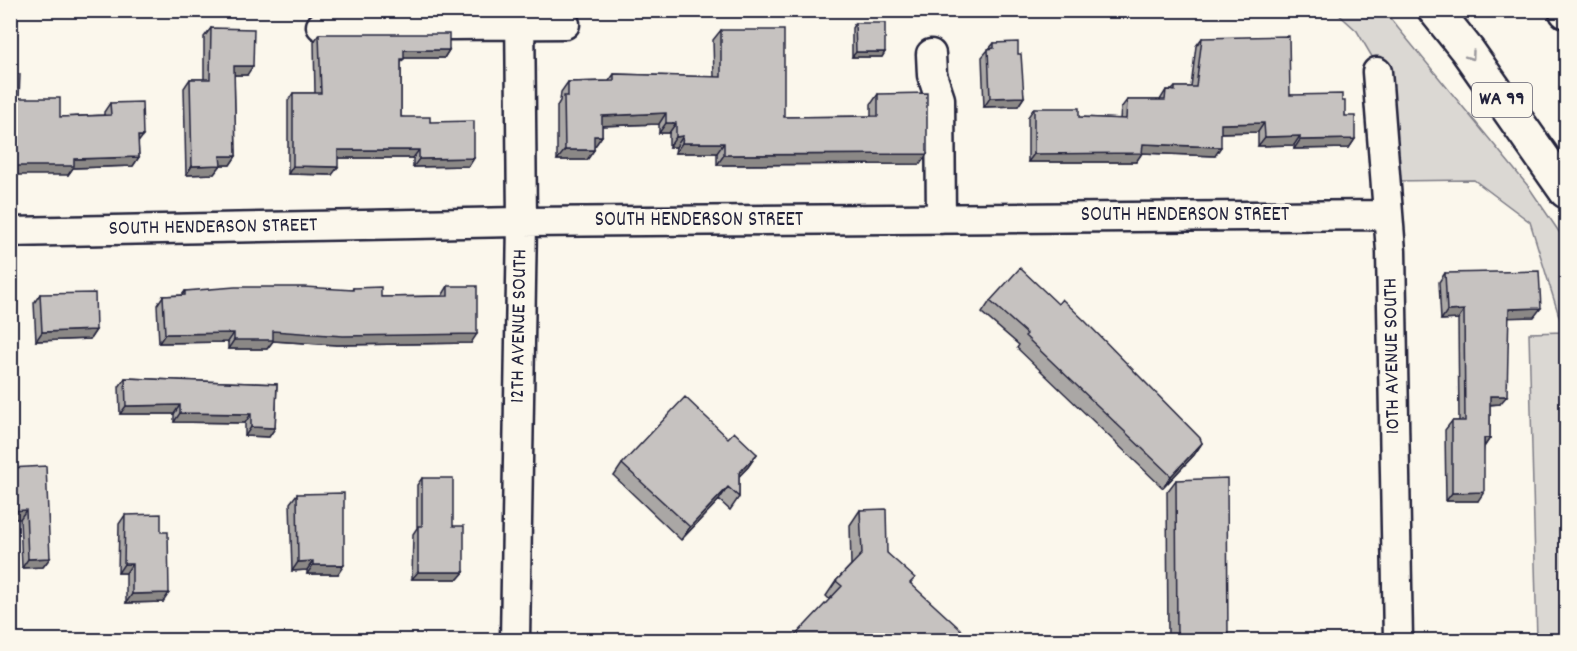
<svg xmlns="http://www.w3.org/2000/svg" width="1577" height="651" viewBox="0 0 1577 651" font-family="Dekko,sans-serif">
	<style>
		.green { fill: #dbd8d3; stroke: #7e7d87; stroke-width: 1.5 }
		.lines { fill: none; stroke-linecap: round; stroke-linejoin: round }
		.minor-casing { stroke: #22223b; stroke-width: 33 }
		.highway-casing { stroke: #22223b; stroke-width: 38 }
		.minor { stroke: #fbf7ec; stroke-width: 28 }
		.highway { stroke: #fbf7ec; stroke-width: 33 }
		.wall { fill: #aaa7a5; stroke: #22223b; stroke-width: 1.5 }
		.shaded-wall { fill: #8b8886; stroke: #22223b; stroke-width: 1.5 }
		.building { fill: #c6c2c0; stroke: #22223b; stroke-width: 1.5 }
		.oneway { stroke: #99979c }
		.labels { text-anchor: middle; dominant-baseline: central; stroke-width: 6; stroke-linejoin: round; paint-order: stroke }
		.shield { fill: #fbf7ec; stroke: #636270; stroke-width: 1.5 }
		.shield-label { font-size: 20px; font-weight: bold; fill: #22223b }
		.street-label { font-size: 21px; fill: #22223b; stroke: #fbf7ec }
	</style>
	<rect width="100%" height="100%" fill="#fbf7ec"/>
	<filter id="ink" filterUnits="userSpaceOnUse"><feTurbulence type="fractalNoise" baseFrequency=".0167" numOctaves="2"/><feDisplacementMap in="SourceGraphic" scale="12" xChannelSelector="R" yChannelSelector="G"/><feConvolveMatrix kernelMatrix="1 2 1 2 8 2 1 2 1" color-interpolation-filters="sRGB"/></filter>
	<g filter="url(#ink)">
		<path class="green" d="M1335 11H1384L1528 186 1566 242V640H1537L1529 333 1564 332 1530 222 1474 180 1390 181 1381 72 1357 31Z"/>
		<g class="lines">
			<defs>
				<path id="minor" d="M321 26 565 24
					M931 54 932 75 940 99 941 219
					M1377 72 1391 251 1398 640
					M10 232 522 222 1387 215
					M515 640 522 222 520 10"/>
				<path id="highway" d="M1435 10 1467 50 1566 191
					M1566 10V11"/>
			</defs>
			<use href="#minor" class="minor-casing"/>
			<use href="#highway" class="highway-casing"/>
			<use href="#minor" class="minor"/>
			<use href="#highway" class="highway"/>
		</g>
		<path class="wall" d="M855 23 885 52 882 57H852V28Z
			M211 28 247 75H234L236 156 230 165H221L214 174 186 175 184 88 190 79H204V37Z
			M721 30 784 117 871 116V104L878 94 927 154 920 164 717 165V153H675L676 147H669V133H659V124L602 126V136L595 146H594V150L587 160H557V106L560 101 561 92 568 82 609 81 614 74 714 77 713 40Z
			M319 34 449 50 444 58H404L401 63V117L430 122 474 158 469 166 413 167V158H338L332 175 288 174V101L293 93H315L314 42Z
			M1202 38 1290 95 1342 101 1345 116 1355 139 1349 148 1294 149V145L1258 146V132L1221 133 1215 156 1142 153 1136 162H1028V117L1034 108 1079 117 1120 119 1121 108 1127 100H1160L1166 90H1172L1175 87H1191L1196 46Z
			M994 43 1018 54 1024 97 1018 106 984 107 982 57Z
			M19 98 60 117 104 115V112L110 103 138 143 139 157 133 166 73 168 68 175Z
			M1445 273 1534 317H1508L1500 404 1490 405V438L1484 447 1478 501H1446L1445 430 1452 421H1459L1458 319 1441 320 1439 282Z
			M448 286 471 343 337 345 273 341 267 349H228V342L159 343 157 305 163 296 182 295 185 291 352 290 353 288 381 297 442 296Z
			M40 294 96 330 90 339 36 341 34 303Z
			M990 301 1202 443 1194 455 1163 488 1017 348 1019 345 982 313Z
			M125 378 277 384 275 428 269 437 245 436V423L174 422V414H120L119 387Z
			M728 438 757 454 748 467 739 476V497L730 510 719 500 681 540 614 476 622 464Z
			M10 468 50 558 43 567 22 568 20 519Z
			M422 478 453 526 464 572 458 579H412L413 534 417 528V485Z
			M1176 480 1228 640H1168L1167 492Z
			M297 494 338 574H307V570L292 571 290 503Z
			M860 510 887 553 911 583 829 599 826 596 836 581 851 565 850 525Z
			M125 515 163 602 126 603V573H118L119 524Z"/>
		<path class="shaded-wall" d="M404 50H449L444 58H399Z
			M856 52H885L882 57H852Z
			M234 66H253L247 75H228Z
			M1024 97 1018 106 984 107 990 98Z
			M666 113 659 124 595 126 602 116Z
			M666 123H676L669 133H659Z
			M1264 123 1258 132 1215 133 1221 124Z
			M138 136H143L137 144Z
			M594 136H602L595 146H586Z
			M683 136 676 147H669L676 137Z
			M1300 136 1294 145 1258 146 1265 137Z
			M1355 139 1349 148 1294 149 1300 140Z
			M682 143H724L717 153H675Z
			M1143 144 1221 147 1215 156 1142 153 1136 162H1028L1034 154Z
			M338 150H419L413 158H332Z
			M565 150H594L587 160H557Z
			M927 154 920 164 717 165 724 155Z
			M220 156H236L230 165H214Z
			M139 157 133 166 73 168 68 175H10V166L74 159Z
			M474 158 469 166 413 167 419 159Z
			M221 165 214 174 186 175 192 166Z
			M293 166 338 167 332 175 288 174Z
			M1541 308 1534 317 1502 318 1509 309Z
			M1464 310 1458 319 1441 320 1447 311Z
			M96 330 90 339 36 341 42 332Z
			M273 331 477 334 471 343 337 345 273 341 267 349H228L234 340Z
			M234 333 228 342 159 343 165 334Z
			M1490 396H1507L1500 404 1484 405Z
			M180 405 174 414H120L126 406Z
			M180 413 251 414 245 423 174 422Z
			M251 427 275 428 269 437 245 436Z
			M1484 438H1490L1484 447Z
			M1202 443 1194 455 1163 488 1171 476Z
			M757 454 748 467 730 486 739 473Z
			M728 487 719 500 681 540 690 527Z
			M1484 492 1478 501H1446L1452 493Z
			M26 510 20 519H10V511Z
			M50 558 43 567 22 568 28 559Z
			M313 561 307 570 292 571 298 562Z
			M124 564H132L126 573H118Z
			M313 565H344L338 574H307Z
			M418 572H464L458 579H412Z
			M169 593 163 602 126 603 132 594Z"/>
		<path class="building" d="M855 23H885V52H856Z
			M211 28 254 29 253 66H234L236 156H220L221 165 192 166 190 79H210Z
			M721 30H784V117L878 116V94L927 93V154L724 155V143H682L683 136 676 137V123H666V113L602 116V136H594V150H565L564 96H568V82L614 81V74L721 77Z
			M319 34H449V50H404V59H401V117H430V122L474 121V158L419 159V150H338V167L293 166V93H321Z
			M1289 36 1290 95 1342 94V101H1345V116H1355V139L1300 140V136L1265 137 1264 123 1221 124V147L1143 144 1142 153 1034 154V108H1079V117L1126 119 1127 100H1165L1166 90 1175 91V87H1196L1202 38Z
			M1018 42V54H1021L1024 97 990 98 988 49 994 48V43Z
			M10 74H20L19 98H60V117L111 115 110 103 142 102 143 136H138L139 157 74 159V166H10Z
			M1020 268 1058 304 1062 299 1085 321 1200 438 1202 443 1171 476 1025 336 1027 334 990 301Z
			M1539 271 1541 308 1509 309 1507 396H1490V438H1484V492L1452 493V421H1465L1464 310 1447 311 1445 273Z
			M448 286H477V334L343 336 273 331V340H234V333L165 334 163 296 185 295V291L235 287H304L353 290V288L381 287V297L448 296Z
			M95 293 96 330 42 332 40 294Z
			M125 378 277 384 275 428 251 427V414L180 413V405L126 406Z
			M685 397 728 438 734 432 757 454 739 473V497L728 487 690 527 622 464Z
			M46 466 50 558 28 559 26 510 10 511V468Z
			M422 478H453V526H464V572H418V526H422Z
			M1227 478 1228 640H1177L1176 480Z
			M344 493V565H313V561L298 562 297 494Z
			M886 509 887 553 915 578 910 583 972 640H791L842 586 836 581 862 554 860 510Z
			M161 514V532H168L169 593 132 594V564H124L125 515Z"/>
		<defs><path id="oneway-chevron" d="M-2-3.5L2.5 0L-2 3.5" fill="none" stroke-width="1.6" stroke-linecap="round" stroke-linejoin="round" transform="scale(1.5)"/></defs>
		<use class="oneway" href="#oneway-chevron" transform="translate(1471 56) rotate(54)"/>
	</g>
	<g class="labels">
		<rect class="shield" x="1472" y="83" width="60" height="34" rx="4.5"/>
		<g class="shield-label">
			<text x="1502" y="100">WA 99</text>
		</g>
		<g class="street-label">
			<text x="1185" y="216">SOUTH HENDERSON STREET</text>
			<text x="699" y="221">SOUTH HENDERSON STREET</text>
			<text transform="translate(213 228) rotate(-1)">SOUTH HENDERSON STREET</text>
			<text transform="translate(520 326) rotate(-89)">12TH AVENUE SOUTH</text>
			<text transform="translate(1393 356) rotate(-91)">10TH AVENUE SOUTH</text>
		</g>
	</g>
	<rect width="1577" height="651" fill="none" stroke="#fbf7ec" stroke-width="36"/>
	<rect x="18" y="18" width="1541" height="615" fill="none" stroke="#22223b" stroke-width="2" filter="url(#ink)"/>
</svg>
